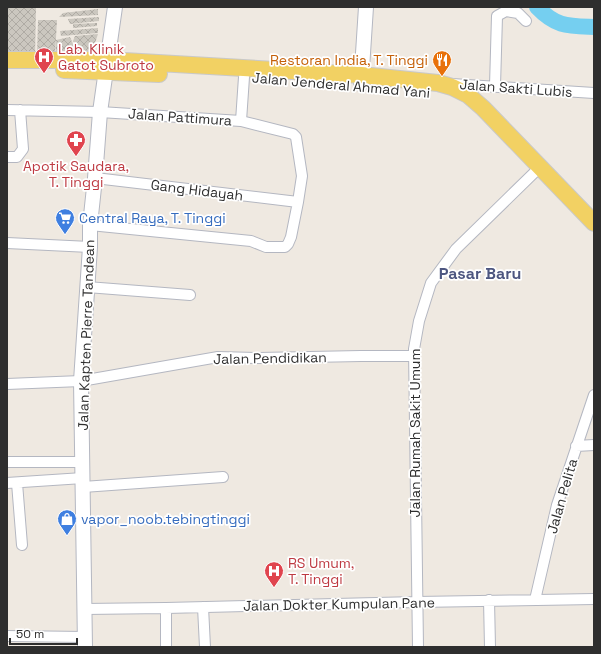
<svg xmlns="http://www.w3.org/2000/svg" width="601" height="654" viewBox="0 0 601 654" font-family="'Space Grotesk',sans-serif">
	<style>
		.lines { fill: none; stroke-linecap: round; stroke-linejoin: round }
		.river { stroke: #75cff0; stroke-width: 16 }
		.building { fill: url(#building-cross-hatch) }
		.street-casing { stroke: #b4b7c1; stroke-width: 12 }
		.secondary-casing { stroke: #b4b7c1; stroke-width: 16 }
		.primary-casing { stroke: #c9c9c9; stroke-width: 18 }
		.street { stroke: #fff; stroke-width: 10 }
		.secondary { stroke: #fff; stroke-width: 14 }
		.primary { stroke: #f2d163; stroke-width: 16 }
		.labels { text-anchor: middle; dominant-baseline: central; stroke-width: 3.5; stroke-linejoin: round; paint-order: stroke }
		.health-label { font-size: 14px; fill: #be3a42; stroke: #fff; text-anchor: start }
		.food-label { font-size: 14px; fill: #c56008; stroke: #fff; text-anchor: end }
		.street-label { font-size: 14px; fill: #2e2e2e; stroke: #fff }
		.shop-label { font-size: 14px; fill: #366cbe; stroke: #fff; text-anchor: start }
		.quarter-label { font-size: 16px; font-weight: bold; fill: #4d5680; stroke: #fff }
	</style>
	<defs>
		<pattern id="building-cross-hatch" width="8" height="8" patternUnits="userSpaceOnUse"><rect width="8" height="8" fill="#cbc7bf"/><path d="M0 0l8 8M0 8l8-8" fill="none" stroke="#afaba4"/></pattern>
	</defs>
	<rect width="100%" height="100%" fill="#efe9e1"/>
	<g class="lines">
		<path class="river" d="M537 7C556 27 568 26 594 27"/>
	</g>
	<path class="building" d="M7 7H36L35 56H7Z
		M98 9V15L59 17 63 13Z
		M99 17V21L70 24 68 19Z
		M38 20H57L55 56H37Z
		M97 23V26L73 28V24Z
		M98 28V33L61 36 60 31Z
		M98 34 94 46 88 51 81 56 75 49 77 45 73 41 75 36Z
		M70 37 78 56H56V40Z"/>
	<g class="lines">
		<defs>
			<path id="street" d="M452 84 594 93
				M495 86 497 16 506 11 518 13 526 21
				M7 110 100 112 241 121 293 134 296 137 302 176 298 202 291 237 288 244 285 247H266L251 241 90 225
				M241 121 244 77
				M7 157H17L23 149 20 110
				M95 178 298 202
				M7 243 90 247
				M87 287 190 295
				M7 384 81 381 218 357 259 358 361 356H414
				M576 446 594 445
				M7 462H82
				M7 483 83 478
				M17 483 22 545
				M83 487 223 477
				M489 600 490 647
				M535 600 557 505 594 395
				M203 607 205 647
				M84 609 166 608 417 602 594 599
				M7 636 85 637
				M166 647V608
				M418 647 414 349 419 321 431 283 456 249 540 167"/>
			<path id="secondary" d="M361 84 366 7
				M85 647 81 381 90 247V225L95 178 100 112 115 7"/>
			<path id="primary" d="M7 60H107L361 75 438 83 452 87 468 95 483 108 594 223
				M64 70 159 74"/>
		</defs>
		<use href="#street" class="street-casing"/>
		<use href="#secondary" class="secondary-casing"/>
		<use href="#primary" class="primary-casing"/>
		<use href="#street" class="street"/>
		<use href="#secondary" class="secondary"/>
		<use href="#primary" class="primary"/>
	</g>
	<defs>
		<symbol id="hospital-pin" viewBox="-11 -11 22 30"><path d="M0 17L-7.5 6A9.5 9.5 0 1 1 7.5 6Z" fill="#e0444e" stroke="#fff"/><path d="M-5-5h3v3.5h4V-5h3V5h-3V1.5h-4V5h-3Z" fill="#fff"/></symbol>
		<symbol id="restaurant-pin" viewBox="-11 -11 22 30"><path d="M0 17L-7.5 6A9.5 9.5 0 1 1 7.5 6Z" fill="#e8710a" stroke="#fff"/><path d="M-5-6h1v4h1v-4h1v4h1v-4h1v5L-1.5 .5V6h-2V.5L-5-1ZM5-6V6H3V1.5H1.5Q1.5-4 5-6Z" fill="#fff"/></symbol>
		<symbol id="pharmacy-pin" viewBox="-11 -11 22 30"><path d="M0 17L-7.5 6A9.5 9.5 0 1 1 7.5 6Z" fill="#e0444e" stroke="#fff"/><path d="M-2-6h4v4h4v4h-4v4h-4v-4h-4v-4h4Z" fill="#fff"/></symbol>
		<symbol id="supermarket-pin" viewBox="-11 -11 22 30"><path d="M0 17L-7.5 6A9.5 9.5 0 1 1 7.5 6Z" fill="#3f7fe0" stroke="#fff"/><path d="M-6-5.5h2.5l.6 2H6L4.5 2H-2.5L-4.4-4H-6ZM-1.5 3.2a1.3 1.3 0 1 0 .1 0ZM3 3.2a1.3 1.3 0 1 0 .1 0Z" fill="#fff"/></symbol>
		<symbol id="shop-pin" viewBox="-11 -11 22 30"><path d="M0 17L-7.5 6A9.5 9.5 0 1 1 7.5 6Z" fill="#3f7fe0" stroke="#fff"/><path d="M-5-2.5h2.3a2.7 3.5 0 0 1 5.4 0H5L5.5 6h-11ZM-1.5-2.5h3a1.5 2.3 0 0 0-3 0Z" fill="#fff"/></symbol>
	</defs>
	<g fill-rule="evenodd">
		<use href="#hospital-pin" x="33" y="46" width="22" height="30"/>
		<use href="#restaurant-pin" x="431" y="49" width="22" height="30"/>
		<use href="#pharmacy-pin" x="65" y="129" width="22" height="30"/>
		<use href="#supermarket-pin" x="54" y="207" width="22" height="30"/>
		<use href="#shop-pin" x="56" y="508" width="22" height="30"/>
		<use href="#hospital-pin" x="263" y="560" width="22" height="30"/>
	</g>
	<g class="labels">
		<g class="health-label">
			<text x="58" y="49">Lab. Klinik<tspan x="58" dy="16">Gatot Subroto</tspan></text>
			<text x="76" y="166" text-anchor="middle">Apotik Saudara,<tspan x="76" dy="16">T. Tinggi</tspan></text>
			<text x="288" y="563">RS Umum,<tspan x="288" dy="16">T. Tinggi</tspan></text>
		</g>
		<g class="food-label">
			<text x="428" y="60">Restoran India, T. Tinggi</text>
		</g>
		<g class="street-label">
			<text transform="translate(341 85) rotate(5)">Jalan Jenderal Ahmad Yani</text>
			<text transform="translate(516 88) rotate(4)">Jalan Sakti Lubis</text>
			<text transform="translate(180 117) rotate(4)">Jalan Pattimura</text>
			<text transform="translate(197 190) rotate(7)">Gang Hidayah</text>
			<text transform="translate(86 335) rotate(-88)">Jalan Kapten Pierre Tandean</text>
			<text transform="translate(270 358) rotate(-1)">Jalan Pendidikan</text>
			<text transform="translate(415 433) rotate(-90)">Jalan Rumah Sakit Umum</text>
			<text transform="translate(562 496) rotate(-74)">Jalan Pelita</text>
			<text transform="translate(339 604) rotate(-1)">Jalan Dokter Kumpulan Pane</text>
		</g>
		<g class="shop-label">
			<text x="79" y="218">Central Raya, T. Tinggi</text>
			<text x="81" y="519">vapor_noob.tebingtinggi</text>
		</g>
		<g class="quarter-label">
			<text x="480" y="273">Pasar Baru</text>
		</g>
	</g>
	<rect width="601" height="654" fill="none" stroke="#2e2e2e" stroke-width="16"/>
	<path d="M10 638v6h67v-6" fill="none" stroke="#2e2e2e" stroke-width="2"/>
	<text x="16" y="638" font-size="12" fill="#2e2e2e" stroke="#ffffff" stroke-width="3" paint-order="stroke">50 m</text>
</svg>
